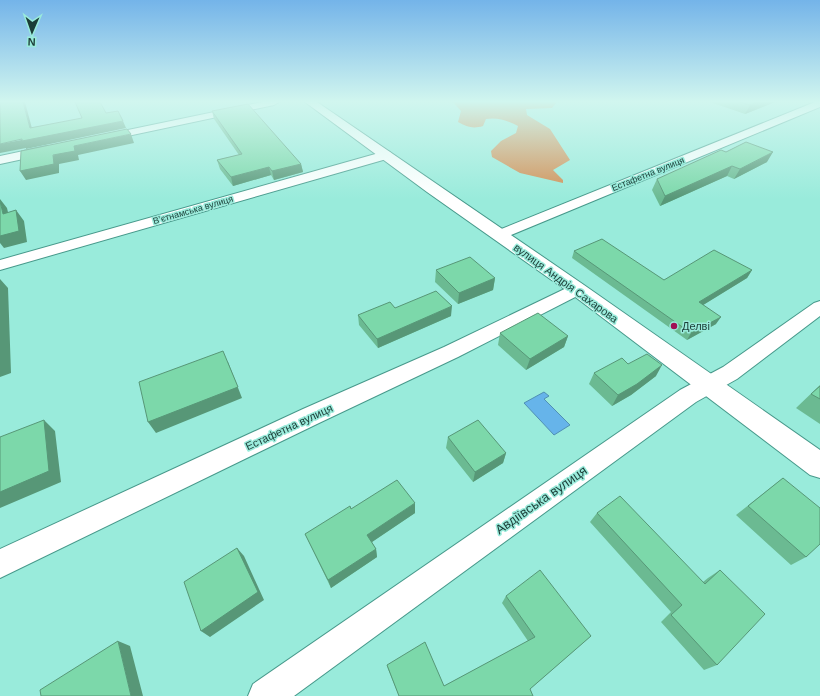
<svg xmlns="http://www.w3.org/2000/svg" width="820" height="696" viewBox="0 0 820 696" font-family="Helvetica,sans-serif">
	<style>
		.forest { fill: #d28f54 }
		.water { fill: #66b4ea; stroke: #5090b4 }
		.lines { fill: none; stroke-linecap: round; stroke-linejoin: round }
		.street-casing { stroke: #47998b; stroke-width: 2 }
		.primary-casing { stroke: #47998b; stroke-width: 2 }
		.street { fill: #fff; fill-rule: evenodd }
		.primary { fill: #fff; fill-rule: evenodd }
		.wall { fill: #6bba92 }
		.shaded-wall { fill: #579777 }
		.building { fill: #7cd8aa; stroke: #579777 }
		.poi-dot { fill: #a10d53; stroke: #99ebdb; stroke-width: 1.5 }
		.labels { text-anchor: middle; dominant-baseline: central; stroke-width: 3; stroke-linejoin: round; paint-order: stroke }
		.far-street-label { font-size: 9px; fill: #1b3d37; stroke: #99ebdb }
		.street-label { font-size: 11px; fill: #1b3d37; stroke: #99ebdb }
		.poi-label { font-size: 11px; fill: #1b3d37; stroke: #99ebdb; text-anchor: start }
		.near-street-label { font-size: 13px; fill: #1b3d37; stroke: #99ebdb }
	</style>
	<rect width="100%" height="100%" fill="#99ebdb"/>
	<path class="forest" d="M453 102H555L556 103 552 108 526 109 527 115 550 129 570 160 553 170 563 180V183L520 173 492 157 491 151 501 141 516 133 518 126C508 121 498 117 486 119L483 126C473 129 467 127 458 122L461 111Z"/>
	<path class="water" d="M544 392 549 396 544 399 570 425 554 435 524 403Z"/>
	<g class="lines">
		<defs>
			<path id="street" d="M262 102H279L274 105 104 141 98 138 104 135Z
				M815 102H820V107L504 238H494L491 235 494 232Z
				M47 146 53 150 51 153 0 164V156Z
				M386 151 390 152 392 155 390 158 0 270V260Z
				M577 283 583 285 586 289 583 293 458 357 319 423 0 578V549L303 409 444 347Z
				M820 301V316L737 379 696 402 294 696H248L253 684 680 390 723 367 814 303Z"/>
			<path id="primary" d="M305 102H317L584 285 820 450V478L810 475 570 293 427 192Z"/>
		</defs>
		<use href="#street" class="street-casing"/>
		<use href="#primary" class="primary-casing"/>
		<use href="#street" class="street"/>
		<use href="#primary" class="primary"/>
	</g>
	<path class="wall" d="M710 102H775L745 114Z
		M212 111 301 164 303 172 274 180 271 175 233 186 220 169 217 160 239 155 214 119Z
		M726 152 767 162 734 179 727 176 660 206 652 190 657 179Z
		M574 251 664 280 752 270 747 278 703 305 716 324 687 340 572 258Z
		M436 270 495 278 493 290 458 304 435 282Z
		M358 315 451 316 378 348 359 325Z
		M500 333 568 336 564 347 526 370 498 345Z
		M628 364 656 376 631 395 612 406 589 384 594 373Z
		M820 385V424L796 408Z
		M448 437 506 453 503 463 473 482 446 448Z
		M783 478 806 557 791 565 736 515Z
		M351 509 415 513 372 542 376 549 377 557 331 588 305 534Z
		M597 513 703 582 708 578 720 570 717 665 704 670 661 622 671 612 590 522Z
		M506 596 591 636 530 689 533 696H399L388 669 387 665 444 686 528 641 502 603Z"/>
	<path class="shaded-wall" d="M23 102H25L34 136 30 128Z
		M757 102H775L745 114 750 105Z
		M123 121 126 128 26 149V148L0 153V144Z
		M131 134 134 143 78 155 79 160 59 164V173L26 180 20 171 74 146Z
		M773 152 767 162 734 179 740 169Z
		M301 164 303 172 274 180 272 171Z
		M732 166 727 176 660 206 665 196Z
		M269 167 271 175 233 186 231 177Z
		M0 199 7 208 11 225 3 214 0 201Z
		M16 210 24 221 27 242 4 248 0 243V236Z
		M752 270 747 278 695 310 699 302Z
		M495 278 493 290 458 304 459 293Z
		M0 279 8 288 11 373 0 377Z
		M452 306 451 316 378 348 377 339Z
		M721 317 716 324 687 340 691 333Z
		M568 336 564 347 526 370 530 359Z
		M228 362 242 398 156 433 148 422Z
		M662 365 656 376 631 395 612 406 618 395Z
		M44 420 55 431 61 482 0 508V492Z
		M506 453 503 463 473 482 475 472Z
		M415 503V513L369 544 367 535Z
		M237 548 244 556 264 600 210 637 201 631Z
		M376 549 377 557 331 588 328 580Z
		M118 641 130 646 143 696H131Z"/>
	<path class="building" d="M0 102H23L30 128 82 118 75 102H100L106 113 118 111 123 121 22 141V139L0 144Z
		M740 102H757L750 105Z
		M248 104 301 164 272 171 269 167 231 177 217 160 242 154 212 111Z
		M127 129 131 134 74 146 75 151 53 155 54 164 20 171 21 151Z
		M746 142 773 152 740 169 732 166 665 196 657 179 721 150 726 152Z
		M0 201 3 214 16 210 19 231 0 236Z
		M602 239 664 280 714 250 752 270 699 302 721 317 691 333 574 251Z
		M470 257 495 278 459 293 436 270Z
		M436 291 452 306 377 339 358 315 390 302 395 308Z
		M538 313 568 336 530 359 500 333Z
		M223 351 238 387 148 422 139 382Z
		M647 354 662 365 637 384 618 395 594 373 622 358 628 364Z
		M820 386V399L811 394Z
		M44 420 49 471 0 492V437Z
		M478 420 506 453 475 472 448 437Z
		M783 478 820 508V544L806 557 748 506Z
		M397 480 415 503 367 535 376 549 328 580 305 534 350 506 351 509Z
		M620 496 705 584 720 570 765 614 717 665 671 615 682 605 597 513Z
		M237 548 258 592 201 631 184 582Z
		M540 570 591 636 530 689 533 696H399L387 665 425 642 444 686 535 637 506 596Z
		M118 641 131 696H41L40 690Z"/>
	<linearGradient id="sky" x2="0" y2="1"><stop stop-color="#74b4e9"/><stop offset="0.51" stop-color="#d1f6ef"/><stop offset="1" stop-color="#d1f6ef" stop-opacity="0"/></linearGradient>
	<rect width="820" height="199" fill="url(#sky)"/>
	<circle class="poi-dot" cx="674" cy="326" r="4"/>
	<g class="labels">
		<g class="far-street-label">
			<text transform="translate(648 174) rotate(-22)">Естафетна вулиця</text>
			<text transform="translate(193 210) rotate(-16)">Вʼєтнамська вулиця</text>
		</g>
		<g class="street-label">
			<text transform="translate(566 283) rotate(36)">вулиця Андрія Сахарова</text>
			<text transform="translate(289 427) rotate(-25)">Естафетна вулиця</text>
		</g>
		<g class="poi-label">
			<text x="682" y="326">Делві</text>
		</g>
		<g class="near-street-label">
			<text transform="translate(541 500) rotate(-35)">Авдіївська вулиця</text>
		</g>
	</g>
	<g transform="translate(32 32) rotate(182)" stroke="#99ebdb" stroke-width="3" paint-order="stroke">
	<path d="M0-3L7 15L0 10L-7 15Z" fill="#1b3d37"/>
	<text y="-6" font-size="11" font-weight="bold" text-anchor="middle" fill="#1b3d37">N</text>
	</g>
</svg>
